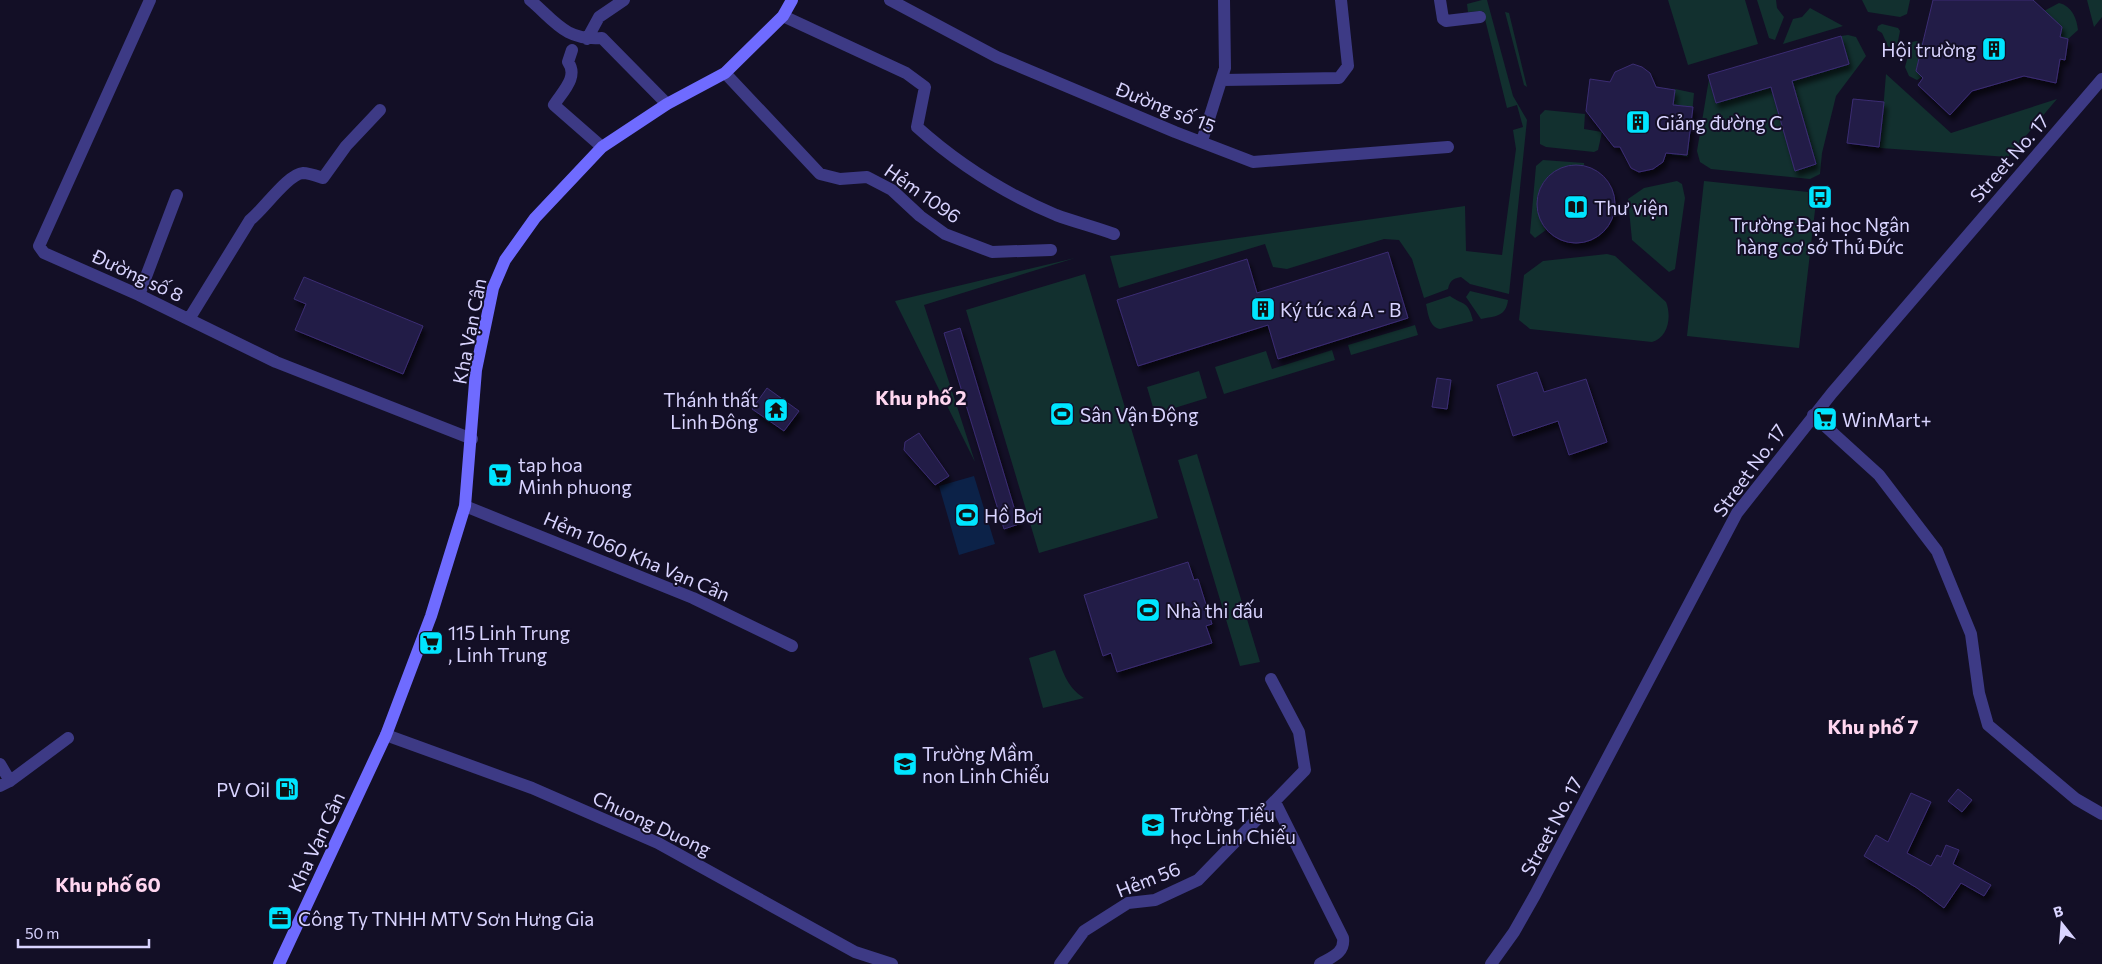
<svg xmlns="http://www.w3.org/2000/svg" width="2102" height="964" viewBox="0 0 2102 964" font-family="Commissioner,sans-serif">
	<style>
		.green { fill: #12302f }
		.water { fill: #0c2248 }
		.building { fill: #241b47; stroke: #3b2d73; filter: url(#shadow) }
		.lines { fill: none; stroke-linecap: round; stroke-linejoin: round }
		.minor { stroke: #3d3a85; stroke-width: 12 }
		.tertiary { stroke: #3d3a85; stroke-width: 12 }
		.secondary { stroke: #6f6bff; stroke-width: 12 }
		.labels { text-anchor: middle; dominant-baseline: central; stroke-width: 4; stroke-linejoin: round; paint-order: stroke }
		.poi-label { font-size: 19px; fill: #d9d4ff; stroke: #130f26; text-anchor: start }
		.street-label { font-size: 19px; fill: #d9d4ff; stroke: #130f26 }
		.neighbourhood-label { font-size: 20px; font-weight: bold; fill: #ffd6f0; stroke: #130f26 }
	</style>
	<defs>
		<filter id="shadow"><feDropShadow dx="3" dy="5.5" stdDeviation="2.5" flood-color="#0009"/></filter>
	</defs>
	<rect width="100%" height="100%" fill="#130f26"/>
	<path class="green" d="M1482 0H1487L1513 96 1527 120 1509 294 1470 284 1461 277C1452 279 1450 281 1448 289L1424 298 1412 259 1399 240 1384 239 1287 269 1273 267 1265 244 1119 288 1110 256 1465 206 1466 251 1502 255 1516 149 1513 130 1523 127 1517 105 1507 108 1483 11 1468 12 1467 4Z
		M1668 0H1745L1758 44 1688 65Z
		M1757 0H1776L1777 8 1784 17 1775 40 1769 38Z
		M1862 0H1910L1907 14 1900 17 1868 12Z
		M2087 0H2102V17L2094 27Z
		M2059 3C2072 6 2077 19 2078 30L2068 39 2060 37 2061 27 2044 11Z
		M1810 8 1843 26 1783 44 1793 19 1802 17Z
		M1505 12 1509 13 1527 87 1524 85Z
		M1882 24 1898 28 1900 31 1896 51 1892 55 1882 33 1877 30 1878 26Z
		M1848 35 1856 37 1866 56 1836 96 1822 153 1820 174 1810 179 1711 169 1700 162 1697 151 1709 79 1716 103 1771 87 1795 170 1816 164 1792 81 1849 64 1841 36Z
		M1916 41 1922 43 1916 71 1922 77 1917 80 1909 76 1905 67 1912 42Z
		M1886 74 1951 133 2057 99 2008 157 1880 148Z
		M1675 89 1694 93 1688 157 1666 154 1687 155 1693 108 1673 105Z
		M1545 110 1585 114 1584 129 1602 132 1598 150 1594 152 1546 147 1540 144V115Z
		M1543 160 1584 163V166C1545 163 1524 198 1546 230L1535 238 1530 233 1536 166Z
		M1677 181 1682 184 1685 198 1675 269 1669 272 1632 240 1628 199 1644 188Z
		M1704 181 1817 193 1799 348 1687 336Z
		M1607 254 1615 256 1666 302C1672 317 1668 338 1652 342L1530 329 1519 320 1524 275 1543 261Z
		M1075 258 924 305 975 462 895 301Z
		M1085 274 1158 518 1039 553 966 310Z
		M1470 291 1508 300C1506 317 1495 316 1481 319L1466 297Z
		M1450 296C1464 306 1468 300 1473 321L1440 329C1429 327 1428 313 1426 304Z
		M1415 325 1418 335 1351 355 1348 345Z
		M1332 350 1335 360 1224 394 1215 367 1266 351 1272 369Z
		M1199 371 1207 398 1155 414 1147 387Z
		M1197 454 1260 662 1240 666 1178 460Z
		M1055 650C1062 669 1066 687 1084 698L1043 708 1029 658Z"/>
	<path class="water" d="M974 476 995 544 959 555 939 486Z"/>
	<path class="building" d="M1933 0H2033L2062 27 2060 37 2068 39 2065 60 2060 59 2056 83 2024 76 1972 91 1950 115 1918 85 1923 78 1916 71Z
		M1841 36 1849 64 1792 81 1816 164 1795 171 1771 87 1716 103 1708 75Z
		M1633 64 1642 67 1650 73 1656 87 1675 90 1673 105 1693 107 1687 155 1666 153 1663 162 1653 169 1639 172 1631 168 1620 147H1614L1586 111 1590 79 1610 82 1615 72Z
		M1853 99 1884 102 1879 147 1847 143Z
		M1537 204a39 39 0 1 1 78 0a39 39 0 1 1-78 0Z
		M1388 252 1408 318 1278 359 1268 325 1138 366 1117 300 1247 259 1257 293Z
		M304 277 423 326 403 374 295 330 306 304 294 299Z
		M960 328 1019 524 1004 529 944 333Z
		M1537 372 1544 392 1586 379 1607 442 1569 455 1558 421 1513 436 1497 385Z
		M1437 378 1451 380 1447 409 1432 407Z
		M767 388 799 411 784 431 752 409Z
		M919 433 949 476 935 485 904 450 905 442Z
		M1188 562 1194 580 1198 579 1212 624 1206 626 1212 643 1117 672 1111 653 1103 656 1084 595Z
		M1958 789 1972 800 1962 812 1948 801Z
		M1911 793 1931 802 1907 853 1931 866 1937 855 1941 857 1946 845 1959 850 1953 864 1991 885 1984 896 1961 883 1944 908 1917 888 1864 856 1876 835 1888 842Z"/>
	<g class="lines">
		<path class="minor" d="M150 0 39 246 44 253 139 295 276 362 472 439
			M530 0C555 21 565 41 602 38L667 104
			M890 0 997 57 1175 132 1253 162 1448 147
			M1440 0 1443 19 1446 21 1480 17
			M783 16 906 73 925 87 917 127C957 163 1006 194 1056 215 1075 222 1095 227 1114 234
			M587 39 599 17 624 0
			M572 50 568 62C579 77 562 92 554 105L602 147
			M725 73 820 174 840 179 867 177 892 190 920 216 945 234 992 252 1051 250
			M1222 80 1339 78 1348 66 1341 0
			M1202 141 1225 68 1224 0
			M139 295 177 195
			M189 319 250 220C264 209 288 174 303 173 309 173 317 176 323 178L346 146 380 110
			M1813 415 1879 475 1937 551 1971 634 1979 693 1988 725 2076 799 2102 814
			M465 506 693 598 792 646
			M0 764 10 781
			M0 786 10 781 68 738
			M1275 802 1343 938C1345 953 1332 957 1320 964
			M1060 964 1084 931 1128 903 1155 900 1198 880 1305 770 1299 732 1271 679"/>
		<path class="tertiary" d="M386 735 532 788 658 843 855 952 892 964
			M1491 964 1514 932 1535 895 1737 513 1832 393 2102 79"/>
		<path class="secondary" d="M279 964 386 735 431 616 465 506 476 370 493 288 505 260 535 218 602 147 667 104 725 73 783 16 792 0"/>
	</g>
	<defs>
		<symbol id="building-square" viewBox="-11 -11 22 22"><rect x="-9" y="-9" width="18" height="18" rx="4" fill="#00e5ff" stroke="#130f26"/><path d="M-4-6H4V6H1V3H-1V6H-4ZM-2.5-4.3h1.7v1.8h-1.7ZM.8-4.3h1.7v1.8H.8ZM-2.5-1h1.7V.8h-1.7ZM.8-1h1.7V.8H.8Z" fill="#111"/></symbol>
		<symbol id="bus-square" viewBox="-11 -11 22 22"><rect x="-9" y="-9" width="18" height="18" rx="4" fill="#00e5ff" stroke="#130f26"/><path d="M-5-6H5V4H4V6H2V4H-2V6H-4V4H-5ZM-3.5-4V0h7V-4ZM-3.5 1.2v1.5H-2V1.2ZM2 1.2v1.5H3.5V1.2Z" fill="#111"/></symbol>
		<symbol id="library-square" viewBox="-11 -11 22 22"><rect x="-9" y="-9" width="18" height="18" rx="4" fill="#00e5ff" stroke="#130f26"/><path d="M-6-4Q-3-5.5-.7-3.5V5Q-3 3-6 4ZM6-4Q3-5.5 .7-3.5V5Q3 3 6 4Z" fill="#111"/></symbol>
		<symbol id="temple-square" viewBox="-11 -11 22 22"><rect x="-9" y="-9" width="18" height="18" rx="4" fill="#00e5ff" stroke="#130f26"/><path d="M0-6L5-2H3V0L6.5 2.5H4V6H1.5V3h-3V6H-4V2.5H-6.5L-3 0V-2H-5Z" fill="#111"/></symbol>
		<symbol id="stadium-square" viewBox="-11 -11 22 22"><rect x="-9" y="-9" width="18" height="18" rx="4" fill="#00e5ff" stroke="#130f26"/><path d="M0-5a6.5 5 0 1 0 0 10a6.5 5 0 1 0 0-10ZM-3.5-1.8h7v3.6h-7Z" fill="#111"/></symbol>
		<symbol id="supermarket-square" viewBox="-11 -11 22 22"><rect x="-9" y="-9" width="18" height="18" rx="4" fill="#00e5ff" stroke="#130f26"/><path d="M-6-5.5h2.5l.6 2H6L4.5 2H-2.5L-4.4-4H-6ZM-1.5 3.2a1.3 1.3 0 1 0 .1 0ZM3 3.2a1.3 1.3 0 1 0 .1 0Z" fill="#111"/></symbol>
		<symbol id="school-square" viewBox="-11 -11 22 22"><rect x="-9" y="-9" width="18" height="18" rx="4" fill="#00e5ff" stroke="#130f26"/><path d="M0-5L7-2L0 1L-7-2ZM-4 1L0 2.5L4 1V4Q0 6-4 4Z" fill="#111"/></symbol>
		<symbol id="fuel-square" viewBox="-11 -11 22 22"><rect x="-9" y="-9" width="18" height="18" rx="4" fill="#00e5ff" stroke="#130f26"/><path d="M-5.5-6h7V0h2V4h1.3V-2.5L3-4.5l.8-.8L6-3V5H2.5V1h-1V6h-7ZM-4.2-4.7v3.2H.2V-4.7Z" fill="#111"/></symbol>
		<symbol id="office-square" viewBox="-11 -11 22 22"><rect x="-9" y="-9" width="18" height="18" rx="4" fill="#00e5ff" stroke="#130f26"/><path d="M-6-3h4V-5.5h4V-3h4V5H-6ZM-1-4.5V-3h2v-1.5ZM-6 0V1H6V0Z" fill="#111"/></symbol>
	</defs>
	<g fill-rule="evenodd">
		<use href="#building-square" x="1980" y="35" width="28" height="28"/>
		<use href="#building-square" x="1624" y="108" width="28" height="28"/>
		<use href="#bus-square" x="1806" y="183" width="28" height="28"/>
		<use href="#library-square" x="1562" y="193" width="28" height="28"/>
		<use href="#building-square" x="1249" y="295" width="28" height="28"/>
		<use href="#temple-square" x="762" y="396" width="28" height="28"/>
		<use href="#stadium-square" x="1048" y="400" width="28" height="28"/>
		<use href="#supermarket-square" x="1811" y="405" width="28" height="28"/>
		<use href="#supermarket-square" x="486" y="461" width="28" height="28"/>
		<use href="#stadium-square" x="953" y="501" width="28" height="28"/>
		<use href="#stadium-square" x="1134" y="596" width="28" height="28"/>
		<use href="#supermarket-square" x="417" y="629" width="28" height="28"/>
		<use href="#school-square" x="891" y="750" width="28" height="28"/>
		<use href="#fuel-square" x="273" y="775" width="28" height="28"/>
		<use href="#school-square" x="1139" y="811" width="28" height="28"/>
		<use href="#office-square" x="266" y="904" width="28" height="28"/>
	</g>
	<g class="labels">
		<g class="poi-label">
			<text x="1976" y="49" text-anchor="end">Hội trường</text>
			<text x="1656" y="122">Giảng đường C</text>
			<text x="1594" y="207">Thư viện</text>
			<text x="1820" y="224" text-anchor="middle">Trường Đại học Ngân<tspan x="1820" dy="22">hàng cơ sở Thủ Đức</tspan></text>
			<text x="1280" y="309">Ký túc xá A - B</text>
			<text x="758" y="399" text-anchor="end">Thánh thất<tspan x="758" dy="22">Linh Đông</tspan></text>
			<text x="1080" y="414">Sân Vận Động</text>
			<text x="1842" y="419">WinMart+</text>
			<text x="518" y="464">tap hoa<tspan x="518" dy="22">Minh phuong</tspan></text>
			<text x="984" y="515">Hồ Bơi</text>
			<text x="1166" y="610">Nhà thi đấu</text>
			<text x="448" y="632">115 Linh Trung<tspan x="448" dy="22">, Linh Trung</tspan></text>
			<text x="922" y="753">Trường Mầm<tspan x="922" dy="22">non Linh Chiểu</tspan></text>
			<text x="270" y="789" text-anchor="end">PV Oil</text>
			<text x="1170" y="814">Trường Tiểu<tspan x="1170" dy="22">học Linh Chiểu</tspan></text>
			<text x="298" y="918">Công Ty TNHH MTV Sơn Hưng Gia</text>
		</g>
		<g class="street-label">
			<text transform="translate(1166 107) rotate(22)">Đường số 15</text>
			<text transform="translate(2009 158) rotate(-49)">Street No. 17</text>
			<text transform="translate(923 193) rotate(35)">Hẻm 1096</text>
			<text transform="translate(138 275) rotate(25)">Đường số 8</text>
			<text transform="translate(469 331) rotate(-79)">Kha Vạn Cân</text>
			<text transform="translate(1749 470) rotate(-54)">Street No. 17</text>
			<text transform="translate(637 556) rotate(23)">Hẻm 1060 Kha Vạn Cân</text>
			<text transform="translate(652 823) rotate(25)">Chuong Duong</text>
			<text transform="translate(1551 826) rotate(-62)">Street No. 17</text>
			<text transform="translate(316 842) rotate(-65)">Kha Vạn Cân</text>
			<text transform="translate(1148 879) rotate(-21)">Hẻm 56</text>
		</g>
		<g class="neighbourhood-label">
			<text x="921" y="397">Khu phố 2</text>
			<text x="1873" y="726">Khu phố 7</text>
			<text x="108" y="884">Khu phố 60</text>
		</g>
	</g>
	<g transform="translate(2062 924) rotate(343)" stroke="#130f26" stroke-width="4" paint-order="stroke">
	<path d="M0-4L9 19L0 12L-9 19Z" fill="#d9d4ff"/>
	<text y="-8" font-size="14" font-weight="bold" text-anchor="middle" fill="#d9d4ff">B</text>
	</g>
	<path d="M18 939v8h131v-8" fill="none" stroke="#d9d4ff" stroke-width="2.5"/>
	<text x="25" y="939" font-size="15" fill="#d9d4ff" stroke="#130f26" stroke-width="4" paint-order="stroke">50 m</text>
</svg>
